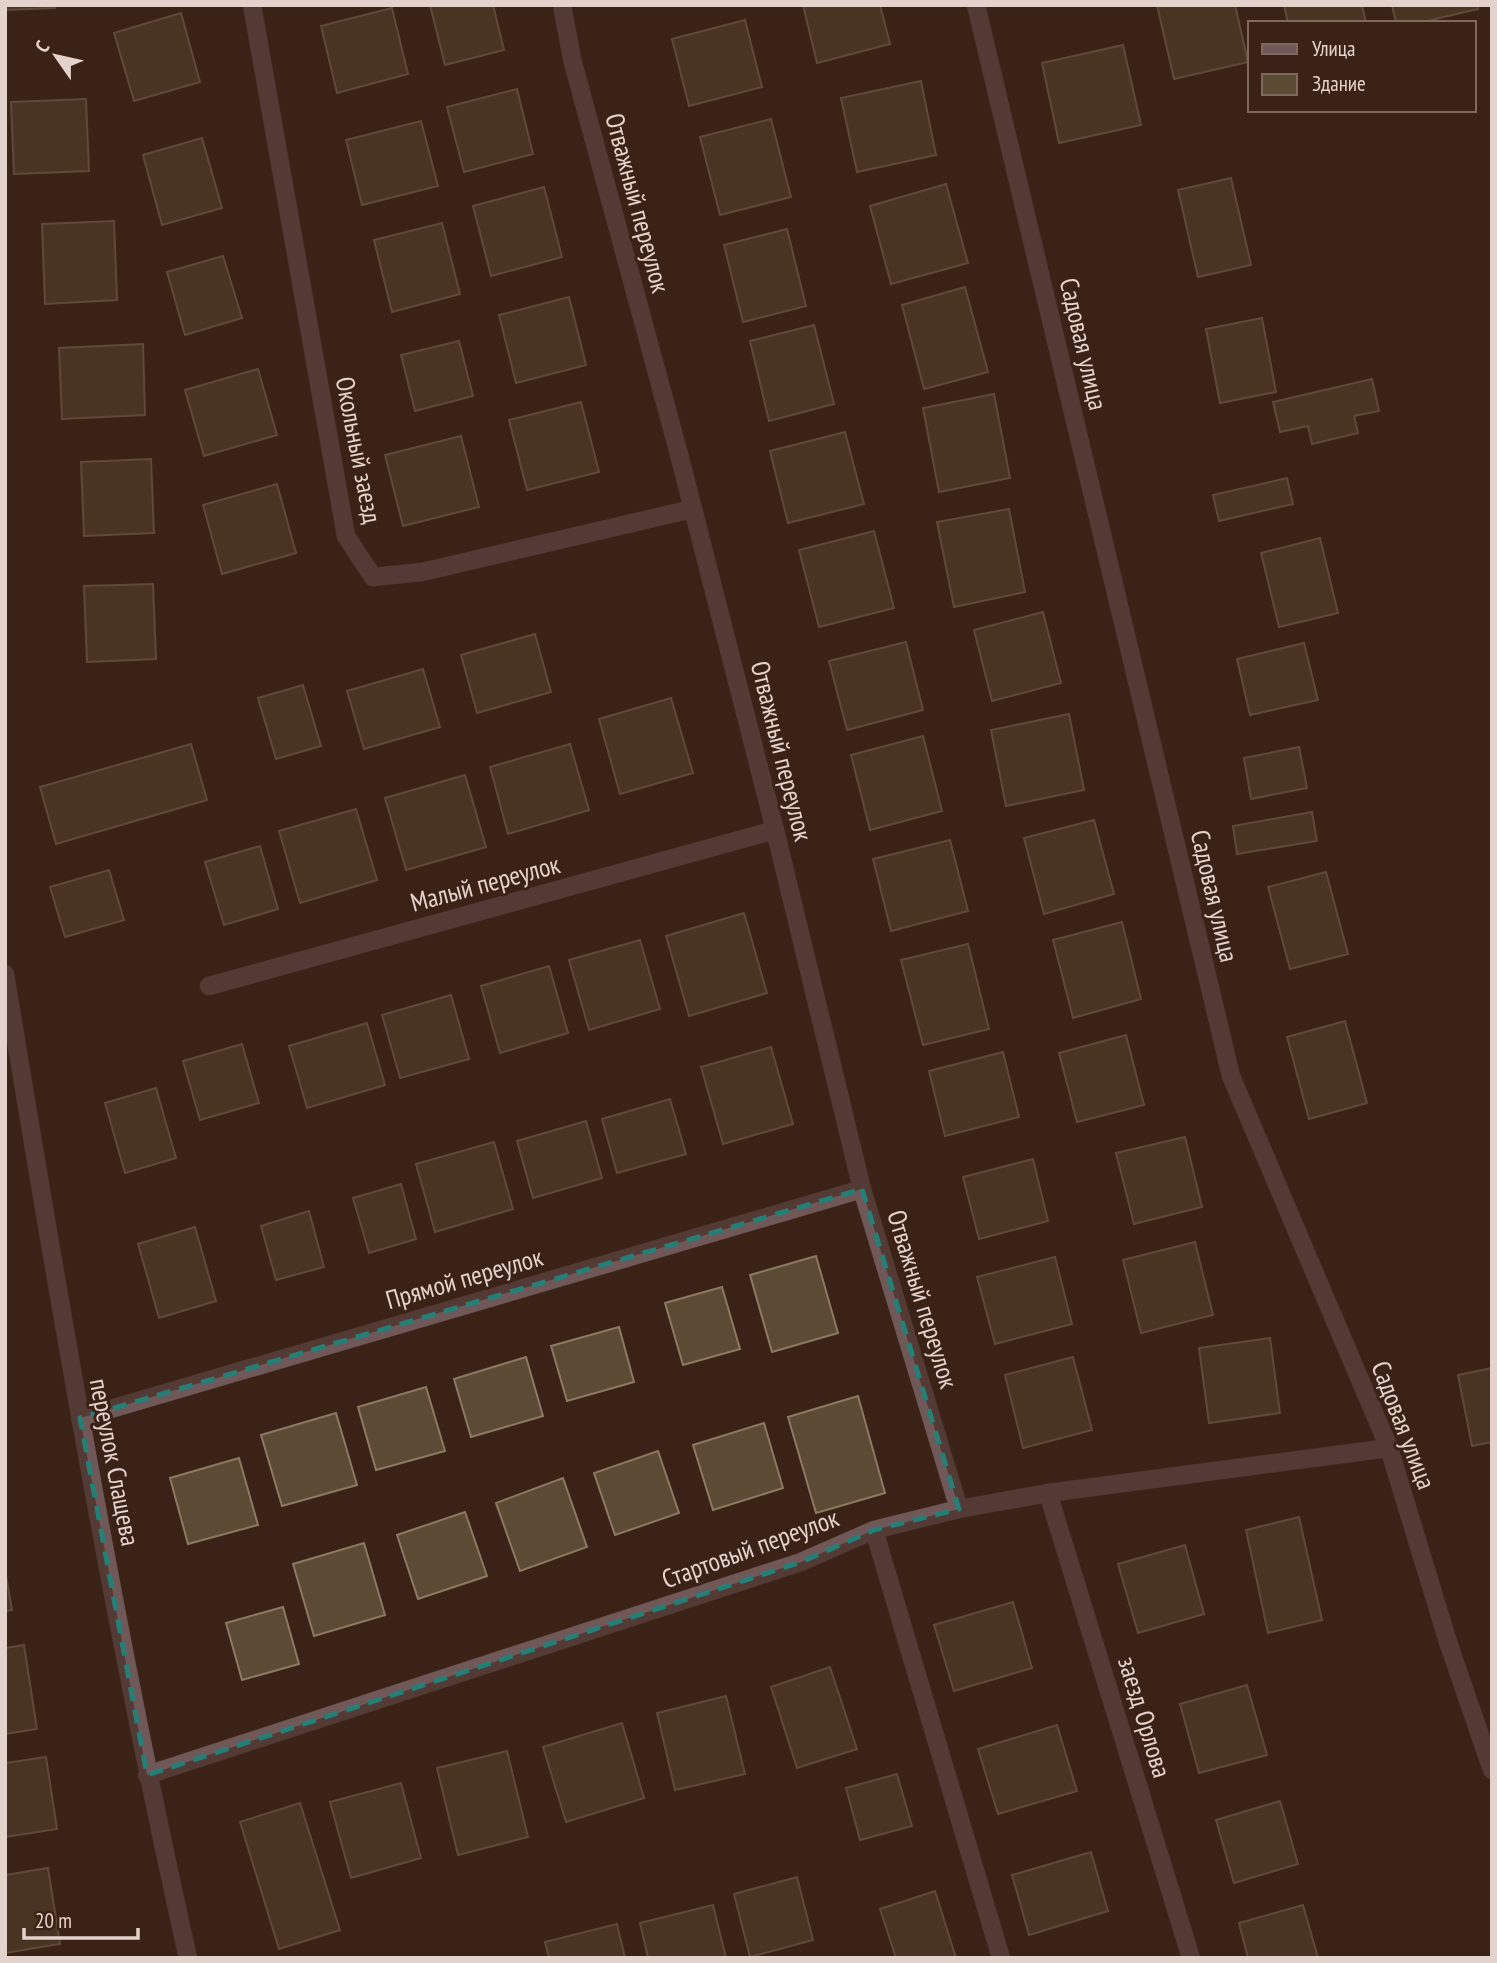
<svg xmlns="http://www.w3.org/2000/svg" width="1497" height="1963" viewBox="0 0 1497 1963" font-family="'PT Sans Narrow',sans-serif">
	<style>
		.building { fill: #5c4b34; stroke: #8b7961; stroke-width: 2 }
		.lines { fill: none; stroke-linecap: round; stroke-linejoin: round }
		.street-casing { stroke: #553e34; stroke-width: 19 }
		.street { stroke: #715858; stroke-width: 18 }
		.marked { fill: none; stroke: #247f77; stroke-width: 5; stroke-dasharray: 14 9; stroke-linejoin: round }
		.labels { text-anchor: middle; dominant-baseline: central; stroke-width: 6; stroke-linejoin: round; paint-order: stroke }
		.street-label { font-size: 26px; fill: #e4d3cc; stroke: #3a2217 }
	</style>
	<rect width="100%" height="100%" fill="#3a2217"/>
	<path class="building" d="M5 5H55V8L5 10Z
		M430 5H493L504 50 445 65Z
		M803 5H880L890 44 817 63Z
		M1157 5H1235L1248 62 1174 79Z
		M1284 5H1362L1366 23H1288Z
		M1392 5H1477L1478 9 1418 23H1396Z
		M392 8 408 74 337 93 321 26Z
		M181 13 200 82 134 101 114 33Z
		M745 20 762 87 689 106 672 39Z
		M1123 45 1141 125 1059 143 1042 63Z
		M921 81 936 155 857 172 841 98Z
		M517 89 533 154 464 172 447 107Z
		M86 99 89 171 14 174 11 102Z
		M771 119 791 197 720 215 700 137Z
		M421 121 438 186 362 205 346 140Z
		M202 138 222 208 162 225 143 155Z
		M1231 178 1251 265 1198 277 1178 190Z
		M946 184 968 263 891 284 870 206Z
		M544 187 562 257 491 276 473 206Z
		M114 221 117 300 45 304 42 224Z
		M442 223 460 294 392 312 374 240Z
		M787 229 806 306 743 322 724 245Z
		M223 256 242 318 185 335 167 272Z
		M965 287 988 372 924 389 902 305Z
		M569 297 586 365 516 383 499 315Z
		M1262 318 1276 392 1220 403 1206 329Z
		M814 325 834 404 769 421 750 341Z
		M459 341 473 396 415 411 401 355Z
		M143 344 145 415 62 419 59 348Z
		M258 369 277 435 204 456 185 390Z
		M1372 379 1379 411 1354 416 1358 433 1312 444 1308 426 1280 432 1273 402Z
		M994 394 1010 478 939 492 923 408Z
		M581 402 599 472 527 490 509 420Z
		M845 432 864 504 788 523 770 451Z
		M461 436 479 507 403 526 385 455Z
		M151 459 154 533 84 536 81 462Z
		M1287 478 1293 504 1219 521 1213 495Z
		M277 484 296 553 222 574 203 505Z
		M1009 509 1025 592 954 607 937 522Z
		M874 531 894 608 819 627 799 550Z
		M1320 538 1338 613 1279 627 1261 553Z
		M153 584 156 659 87 662 84 586Z
		M1043 612 1061 683 992 701 974 630Z
		M535 634 551 692 477 713 461 655Z
		M906 642 923 710 847 730 829 661Z
		M1304 643 1318 700 1250 715 1237 659Z
		M423 669 440 727 364 749 347 691Z
		M303 685 321 746 276 759 258 698Z
		M671 698 693 773 620 794 599 719Z
		M1069 714 1084 790 1006 806 991 730Z
		M923 736 942 811 870 830 851 755Z
		M191 744 207 800 56 844 40 787Z
		M570 744 589 810 508 834 490 767Z
		M1299 747 1307 788 1251 799 1244 758Z
		M465 775 486 847 406 870 385 798Z
		M356 809 377 880 300 903 279 831Z
		M1312 812 1317 841 1237 854 1233 826Z
		M1094 820 1114 894 1044 914 1024 838Z
		M950 840 968 911 891 931 873 859Z
		M260 846 278 909 224 925 205 862Z
		M109 870 124 920 65 937 50 887Z
		M1326 872 1348 954 1290 969 1268 887Z
		M744 913 767 993 689 1016 666 936Z
		M1122 922 1141 999 1073 1018 1053 940Z
		M640 940 660 1009 589 1030 569 960Z
		M968 944 989 1029 923 1045 901 960Z
		M549 966 568 1033 500 1053 481 986Z
		M451 995 469 1059 400 1078 382 1015Z
		M1345 1021 1367 1103 1309 1119 1287 1037Z
		M367 1023 385 1085 307 1108 289 1046Z
		M1126 1035 1144 1105 1077 1122 1059 1053Z
		M242 1044 259 1103 200 1120 183 1061Z
		M771 1047 793 1124 723 1144 701 1067Z
		M1003 1052 1019 1117 945 1136 929 1071Z
		M156 1088 176 1158 125 1173 105 1103Z
		M670 1099 686 1154 617 1173 602 1119Z
		M586 1121 602 1178 533 1198 517 1141Z
		M1185 1137 1202 1207 1134 1224 1116 1153Z
		M494 1142 513 1209 435 1232 416 1164Z
		M1033 1159 1048 1221 979 1239 963 1177Z
		M401 1184 416 1239 369 1253 353 1198Z
		M309 1211 324 1267 276 1280 261 1226Z
		M195 1227 216 1301 159 1318 138 1244Z
		M1195 1242 1213 1315 1141 1333 1123 1260Z
		M816 1256 838 1333 772 1352 750 1275Z
		M1055 1257 1072 1324 995 1344 977 1277Z
		M722 1287 740 1349 683 1365 665 1303Z
		M619 1327 634 1382 567 1401 551 1346Z
		M1270 1338 1280 1413 1209 1423 1199 1348Z
		M526 1357 543 1416 471 1437 454 1379Z
		M1073 1357 1092 1430 1023 1448 1005 1375Z
		M1492 1368V1442L1472 1446 1458 1375Z
		M426 1387 445 1451 376 1470 358 1407Z
		M858 1396 885 1493 816 1513 788 1417Z
		M336 1413 357 1485 282 1506 261 1435Z
		M764 1423 783 1488 713 1510 693 1445Z
		M658 1451 679 1513 615 1535 594 1473Z
		M239 1458 258 1525 188 1544 170 1478Z
		M563 1478 587 1547 520 1571 496 1503Z
		M465 1512 487 1576 418 1599 397 1535Z
		M1299 1517 1322 1620 1268 1633 1246 1530Z
		M364 1543 385 1615 314 1636 293 1564Z
		M1185 1545 1204 1614 1138 1633 1118 1564Z
		M5 1570 12 1610 5 1611Z
		M1013 1602 1032 1668 954 1691 934 1625Z
		M283 1607 299 1664 242 1680 226 1623Z
		M24 1645 37 1729 5 1734V1648Z
		M830 1667 857 1749 797 1768 771 1687Z
		M1247 1685 1267 1755 1199 1773 1180 1704Z
		M726 1696 745 1774 675 1790 657 1713Z
		M622 1723 644 1798 566 1822 543 1747Z
		M1057 1725 1077 1791 998 1814 978 1749Z
		M507 1751 528 1837 458 1855 437 1768Z
		M46 1757 57 1829 5 1837V1763Z
		M897 1774 912 1826 860 1840 846 1788Z
		M401 1783 421 1858 351 1878 330 1802Z
		M1280 1801 1298 1864 1234 1883 1216 1820Z
		M300 1803 340 1930 279 1949 240 1822Z
		M1091 1852 1108 1911 1029 1935 1012 1875Z
		M48 1868 60 1944 5 1953V1875Z
		M797 1877 813 1940 750 1957 734 1894Z
		M935 1891 956 1958H896L880 1909Z
		M713 1905 726 1958H648L640 1923Z
		M1303 1905 1318 1958H1248L1239 1923Z
		M617 1924 625 1958H549L545 1942Z"/>
	<g class="lines">
		<defs>
			<path id="street" d="M252 5 346 536 373 577 422 572 692 509
				M562 5 572 59 680 458 775 830 862 1189 959 1509
				M976 5 1231 1076 1389 1448 1448 1642 1492 1770
				M5 974C59 1303 115 1632 188 1958
				M209 986 775 830
				M80 1418 862 1189
				M1048 1493 1191 1958
				M874 1530 1001 1958
				M147 1775 801 1562 874 1530 959 1509 1048 1493 1389 1448"/>
		</defs>
		<use href="#street" class="street-casing"/>
		<use href="#street" class="street"/>
	</g>
	<path d="M0 0H1497V1963H0ZM862 1189 959 1509 874 1530 801 1562 147 1775 80 1418Z" fill="#3a2217" fill-opacity=".55" fill-rule="evenodd"/>
	<path class="marked" d="M862 1189 959 1509 874 1530 801 1562 147 1775 80 1418Z"/>
	<g class="labels">
		<g class="street-label">
			<text transform="translate(638 203) rotate(75)">Отважный переулок</text>
			<text transform="translate(1084 344) rotate(77)">Садовая улица</text>
			<text transform="translate(359 450) rotate(79)">Окольный заезд</text>
			<text transform="translate(782 751) rotate(76)">Отважный переулок</text>
			<text transform="translate(485 883) rotate(-15)">Малый переулок</text>
			<text transform="translate(1215 896) rotate(77)">Садовая улица</text>
			<text transform="translate(464 1278) rotate(-16)">Прямой переулок</text>
			<text transform="translate(923 1299) rotate(73)">Отважный переулок</text>
			<text transform="translate(1404 1425) rotate(69)">Садовая улица</text>
			<text transform="translate(115 1462) rotate(79)">переулок Слащева</text>
			<text transform="translate(750 1548) rotate(-20)">Стартовый переулок</text>
			<text transform="translate(1145 1717) rotate(73)">заезд Орлова</text>
		</g>
	</g>
	<rect width="1497" height="1963" fill="none" stroke="#e4d3cc" stroke-width="14"/>
	<rect x="1248" y="21" width="228" height="91" fill="#3a2217" stroke="#7e695f" stroke-width="2"/>
	<rect x="1262" y="44" width="35" height="10" fill="#715858" stroke="#7e695f" stroke-width="2"/>
	<text x="1312" y="56" font-size="21" fill="#e4d3cc">Улица</text>
	<rect x="1262" y="74" width="35" height="21" fill="#5c4b34" stroke="#7e695f" stroke-width="2"/>
	<text x="1312" y="91" font-size="21" fill="#e4d3cc">Здание</text>
	<g transform="translate(56 56) rotate(304)" stroke="#3a2217" stroke-width="5" paint-order="stroke">
	<path d="M0-5L12 26L0 18L-12 26Z" fill="#e4d3cc"/>
	<text y="-10" font-size="19" font-weight="bold" text-anchor="middle" fill="#e4d3cc">С</text>
	</g>
	<path d="M24 1928v10h114v-10" fill="none" stroke="#e4d3cc" stroke-width="3.5"/>
	<text x="35" y="1928" font-size="21" fill="#e4d3cc" stroke="#3a2217" stroke-width="5" paint-order="stroke">20 m</text>
</svg>
